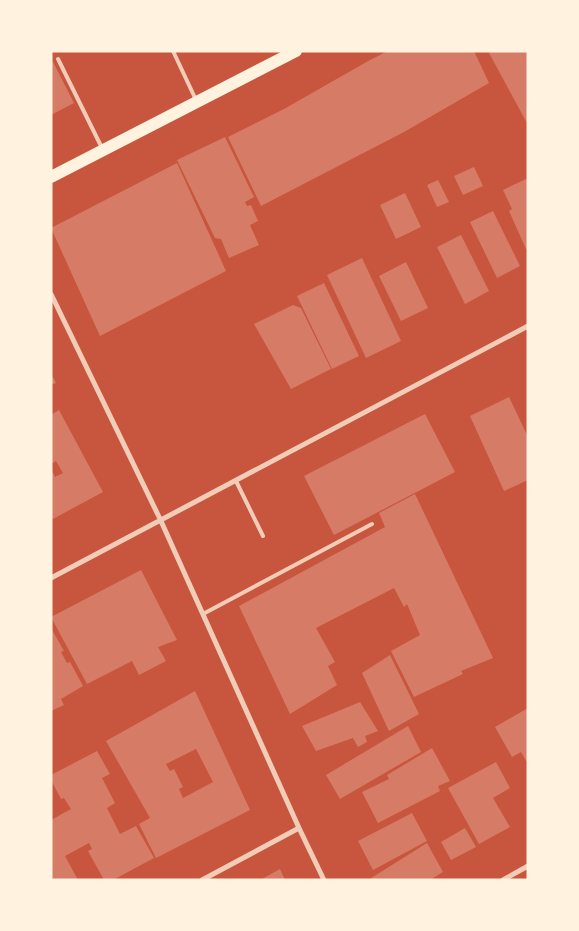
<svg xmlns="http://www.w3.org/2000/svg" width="579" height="931" viewBox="0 0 579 931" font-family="Overpass,sans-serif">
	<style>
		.building { fill: #d67c66; fill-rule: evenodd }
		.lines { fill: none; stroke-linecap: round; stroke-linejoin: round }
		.service { stroke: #f1ccb7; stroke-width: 4 }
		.minor { stroke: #f1ccb7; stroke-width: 5 }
		.primary { stroke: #fff3e0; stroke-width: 12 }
	</style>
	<rect width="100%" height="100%" fill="#c8553d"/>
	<path class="building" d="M388 51H474L489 83 404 132 261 206 228 137 284 109 370 60Z
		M488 51H528V125Z
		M51 58 74 103 51 115Z
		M225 137 254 197 245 202 247 206 251 205 258 221 250 225 259 245 229 258 221 239 215 238 177 160Z
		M177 163 226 271 100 336 51 228Z
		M474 167 483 186 463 195 454 176Z
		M526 179 528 183V248L526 249 509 211 512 209 503 190Z
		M438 180 449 202 437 207 427 185Z
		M405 193 421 227 396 239 380 205Z
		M493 211 520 266 497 278 470 222Z
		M461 235 489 291 465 304 437 247Z
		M362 258 401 341 366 358 327 275Z
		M406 262 428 308 401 321 379 276Z
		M324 283 359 356 332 369 297 296Z
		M293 305 301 308 331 369 291 389 254 324Z
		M51 373 56 383 51 385Z
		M509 397 528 437V480L504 491 470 416Z
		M59 410 103 492 51 520V468L55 477 63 473 56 461 51 464V415Z
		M425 414 455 472 334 535 304 476Z
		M415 494 493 658 461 671 463 674 414 697 391 651 420 635 407 604 404 607 394 588 316 628 335 662 328 666 337 685 290 714 239 606 385 527 379 513Z
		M141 570 177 640 158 647 166 661 139 675 132 661 87 684 51 617Z
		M51 628 64 651 61 652 67 663 70 662 83 686 61 699 64 705 51 711Z
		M390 655 419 714 389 731 362 673Z
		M195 691 250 810 156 858 139 824 150 818 106 741ZM196 749 213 782 183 798 179 789 183 787 174 769 170 771 166 764Z
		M360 702 378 731 365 736 367 742 358 747 353 738 316 751 302 726Z
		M528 708V764L521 752 512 757 495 727Z
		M408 726 421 752 340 799 326 775Z
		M432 748 450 781 438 786 440 791 378 823 362 792 389 779 387 775Z
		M97 751 110 774 102 778 115 803 107 808 120 834 136 826 154 858 113 880H104L88 851 92 849 89 843 65 856 78 880H51V820L71 809 64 798 61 799 51 780V775Z
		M496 762 510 788 493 798 510 827 479 844 448 788Z
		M412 813 427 841 373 870 358 841Z
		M465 828 476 847 451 860 441 842Z
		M427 843 443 872 430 880H368Z
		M280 869 285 880H260Z"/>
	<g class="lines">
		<path class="service" d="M173 51 196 100
			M58 59 102 148
			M236 481 263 536
			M203 614 372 524"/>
		<path class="minor" d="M51 294 161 521 299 828 324 880
			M51 578 528 326
			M202 880 299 828
			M503 880 528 866"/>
		<path class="primary" d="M51 177 296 51"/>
	</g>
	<rect width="579" height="931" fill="none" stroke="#fff3e0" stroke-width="105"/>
</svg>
